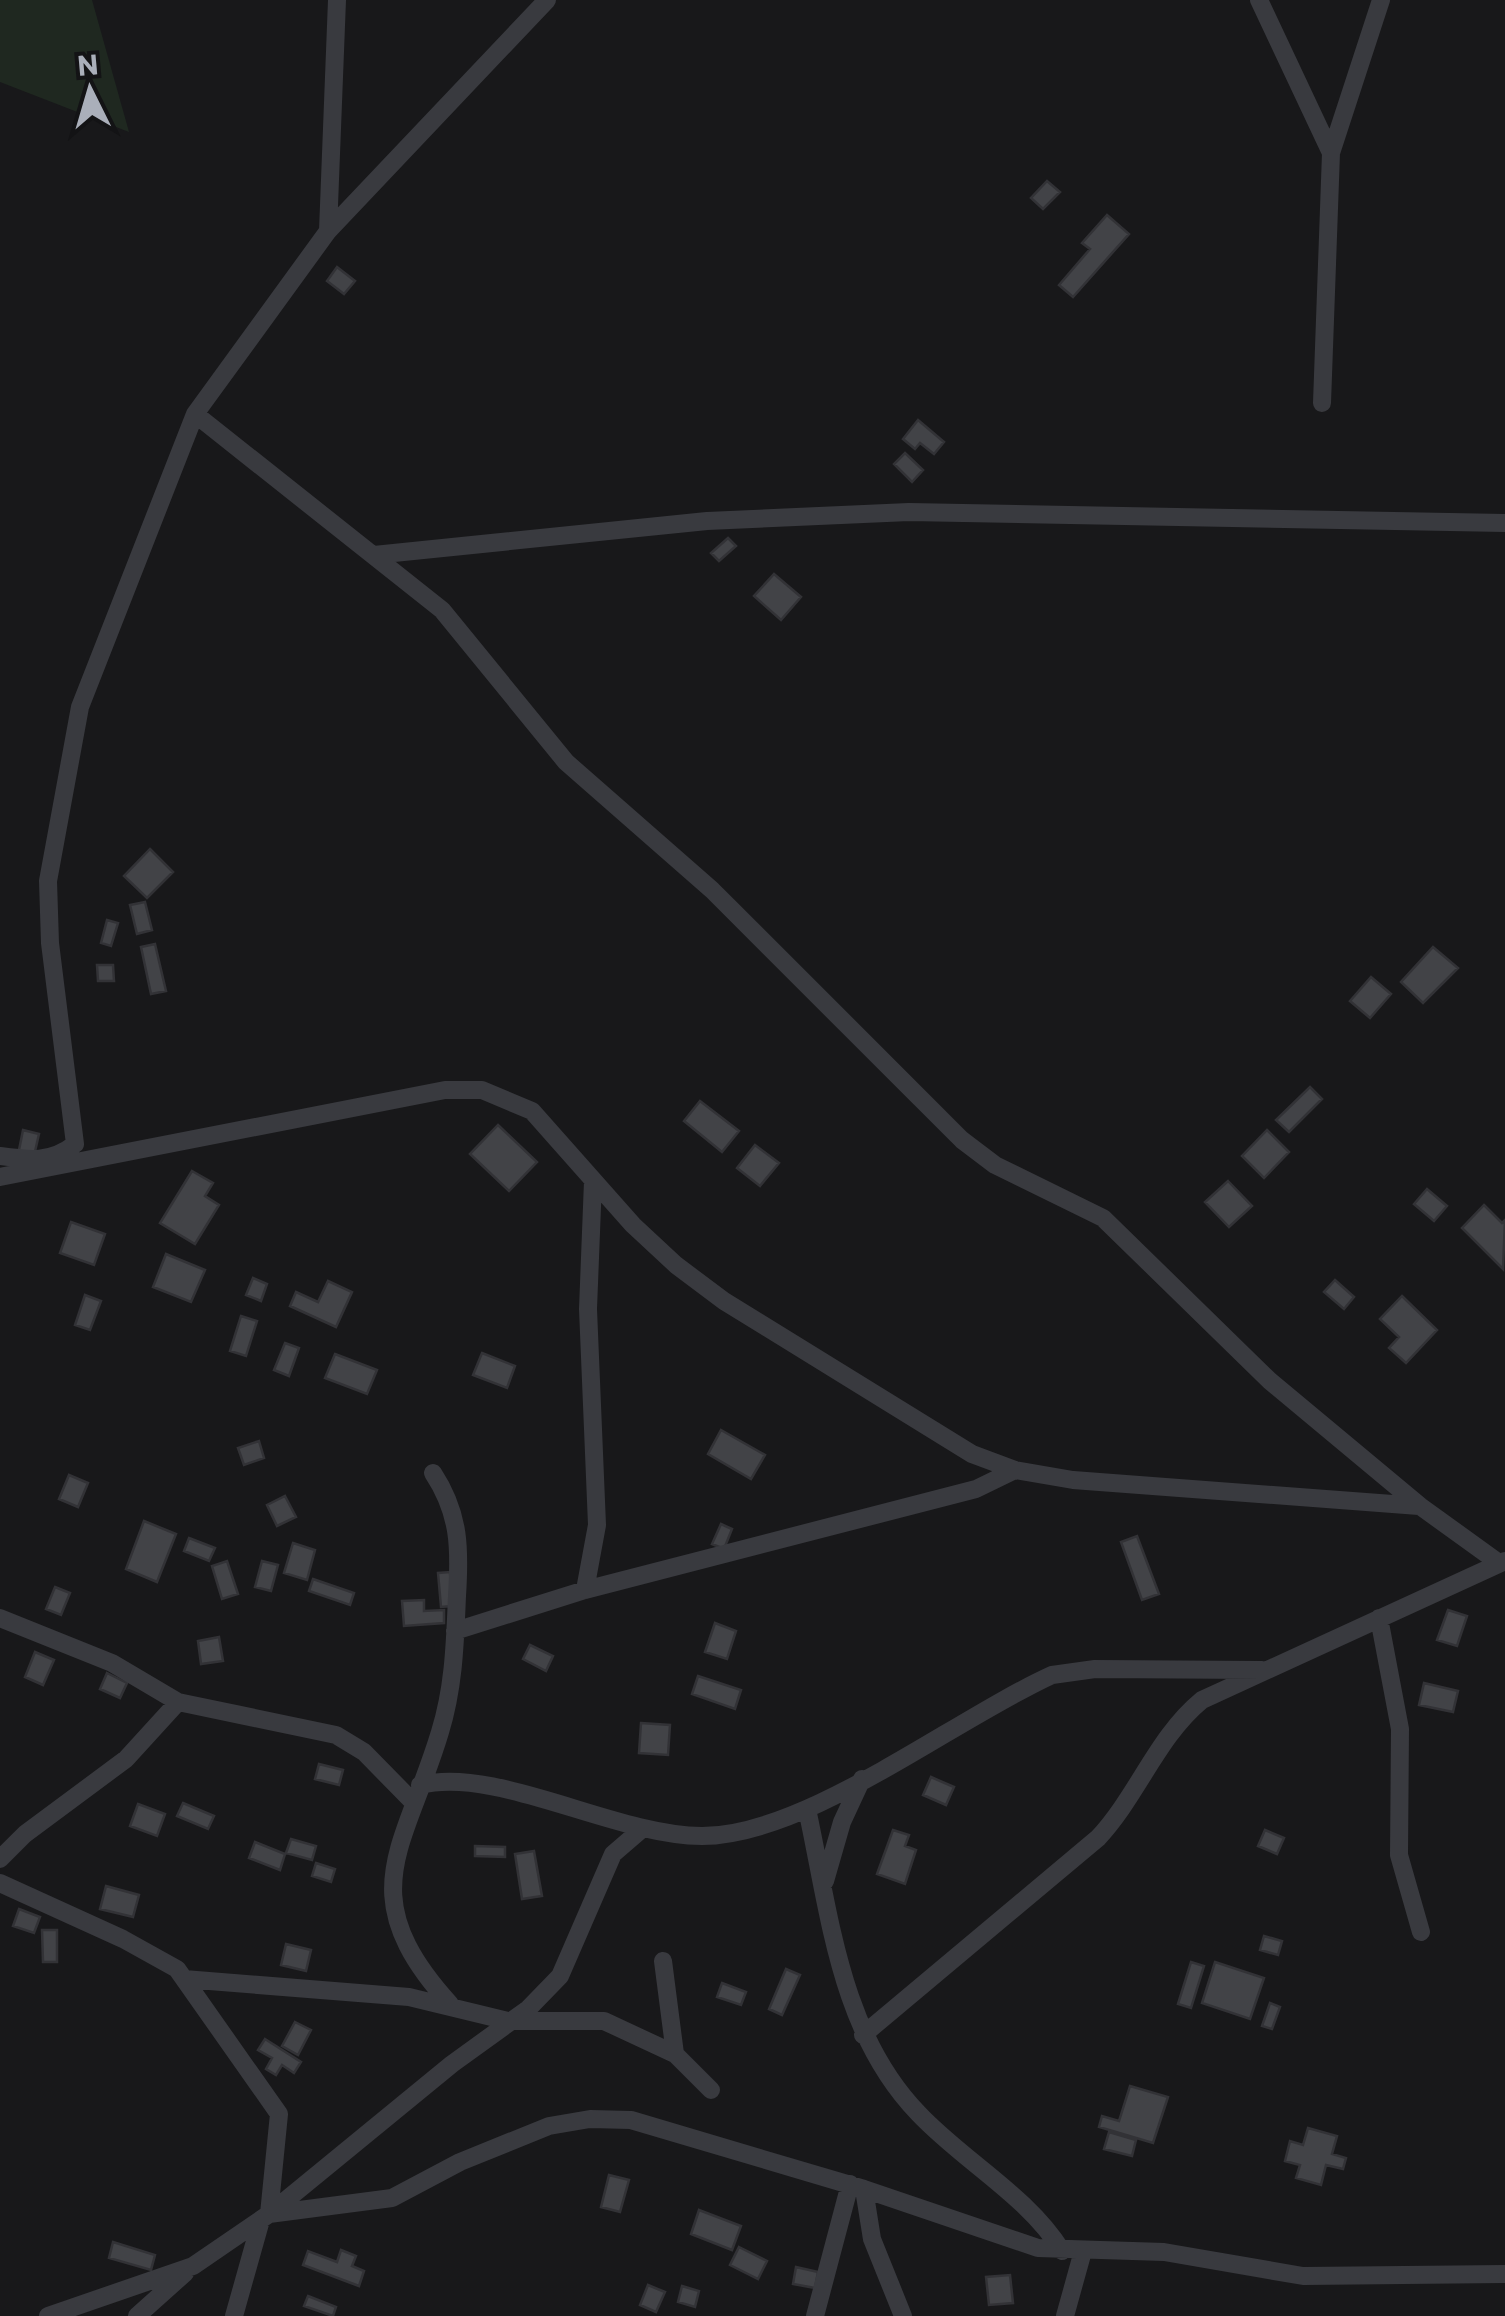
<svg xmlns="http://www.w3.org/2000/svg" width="1505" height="2316" viewBox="0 0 1505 2316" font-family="Commissioner,sans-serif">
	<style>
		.green { fill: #1f2820 }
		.building { fill: #424347; stroke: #323236; stroke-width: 2.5 }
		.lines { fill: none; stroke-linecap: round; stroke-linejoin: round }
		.minor { stroke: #393a3f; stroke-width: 18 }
	</style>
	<rect width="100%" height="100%" fill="#18181a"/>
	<path class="green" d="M0 0H92L129 132 0 82Z"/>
	<path class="building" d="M1047 181 1060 192 1043 209 1031 198Z
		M1107 215 1129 234 1073 297 1059 285 1090 249 1082 243Z
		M337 267 355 281 344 294 327 281Z
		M918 420 944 442 934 454 920 443 915 449 903 439Z
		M905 453 923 470 912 482 894 464Z
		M728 538 736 546 719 561 711 553Z
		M774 574 801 597 781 620 754 596Z
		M150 849 173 872 147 898 124 876Z
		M145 902 152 930 137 934 130 905Z
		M107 920 118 923 111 946 101 943Z
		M155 944 166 991 151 994 141 947Z
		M1433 947 1458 968 1423 1003 1401 982Z
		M97 965H113L114 981H98Z
		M1371 977 1391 994 1370 1018 1350 1001Z
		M1310 1087 1322 1099 1289 1132 1276 1120Z
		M700 1101 739 1131 722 1152 684 1121Z
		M498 1125 537 1162 509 1191 470 1154Z
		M23 1130 39 1134 34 1156 19 1150Z
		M1267 1130 1289 1152 1264 1178 1242 1156Z
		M755 1145 779 1163 760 1186 737 1168Z
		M192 1171 213 1183 205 1196 219 1205 195 1244 160 1223Z
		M1228 1181 1252 1206 1229 1227 1205 1202Z
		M1427 1189 1447 1206 1434 1221 1414 1204Z
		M1484 1205 1502 1223 1505 1220 1503 1269 1462 1228Z
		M71 1222 105 1234 94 1265 60 1253Z
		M166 1254 205 1270 191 1302 153 1287Z
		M253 1278 267 1284 261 1301 246 1295Z
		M1335 1280 1354 1297 1344 1309 1324 1292Z
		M328 1281 352 1292 336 1327 290 1306 296 1292 318 1302Z
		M85 1295 101 1301 90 1330 75 1325Z
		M1402 1296 1437 1330 1406 1363 1389 1348 1399 1337 1380 1319Z
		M241 1316 257 1321 246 1356 230 1351Z
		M285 1343 299 1348 289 1376 274 1370Z
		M482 1353 515 1366 507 1388 473 1375Z
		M335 1354 377 1370 367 1394 325 1378Z
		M721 1430 765 1455 751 1479 708 1454Z
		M259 1441 264 1458 244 1465 238 1448Z
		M69 1475 88 1483 78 1507 59 1499Z
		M285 1496 296 1517 277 1526 267 1505Z
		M144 1521 176 1534 157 1582 126 1569Z
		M721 1524 732 1529 724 1549 712 1544Z
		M1137 1536 1159 1594 1142 1600 1121 1542Z
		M189 1538 215 1548 209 1561 184 1551Z
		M293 1543 315 1550 307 1580 284 1573Z
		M227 1561 238 1594 222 1599 212 1566Z
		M262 1561 278 1565 271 1591 255 1587Z
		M450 1572 452 1606 441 1607 438 1573Z
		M313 1579 354 1593 350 1605 309 1591Z
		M55 1587 70 1593 61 1615 46 1609Z
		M424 1600V1611L444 1610V1623L404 1626 402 1601Z
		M1448 1610 1467 1616 1457 1646 1437 1640Z
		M715 1623 736 1631 727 1659 705 1652Z
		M219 1637 223 1661 201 1664 198 1641Z
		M530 1645 553 1656 546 1671 523 1659Z
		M35 1652 54 1660 43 1685 25 1677Z
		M107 1673 127 1683 120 1698 100 1689Z
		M698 1676 741 1690 735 1709 692 1694Z
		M1424 1683 1458 1691 1453 1712 1419 1705Z
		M641 1723 670 1725 668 1755 639 1753Z
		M319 1764 343 1770 339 1785 315 1779Z
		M931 1777 954 1787 946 1805 923 1795Z
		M183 1803 214 1816 208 1829 177 1816Z
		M138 1804 165 1814 157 1836 130 1826Z
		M893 1830 909 1835 905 1846 916 1850 905 1884 877 1874Z
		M1265 1830 1284 1838 1277 1854 1258 1846Z
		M291 1839 316 1846 312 1860 286 1853Z
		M255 1842 285 1854 280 1870 249 1858Z
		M475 1846 505 1847V1857L475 1856Z
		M534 1851 542 1896 522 1899 515 1854Z
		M316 1863 335 1869 331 1882 312 1876Z
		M106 1886 139 1895 133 1917 100 1909Z
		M19 1909 40 1917 34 1933 13 1926Z
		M42 1930H57V1962H43Z
		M1264 1936 1282 1941 1278 1955 1260 1950Z
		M286 1944 311 1950 306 1971 281 1965Z
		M1191 1962 1204 1966 1191 2008 1178 2004Z
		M1215 1962 1264 1978 1250 2019 1202 2003Z
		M786 1969 800 1975 782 2015 769 2009Z
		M722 1983 746 1992 741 2005 717 1997Z
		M1270 2003 1280 2007 1272 2029 1262 2026Z
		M295 2022 311 2030 298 2055 282 2046Z
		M265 2039 301 2062 294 2073 282 2065 276 2075 266 2069 272 2058 258 2050Z
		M1130 2086 1168 2097 1153 2143 1099 2127 1102 2116 1119 2121Z
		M1308 2128 1337 2136 1332 2154 1346 2158 1343 2169 1326 2165 1321 2185 1296 2178 1300 2165 1285 2161 1290 2141 1303 2145Z
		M1109 2132 1136 2140 1132 2156 1104 2149Z
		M609 2175 629 2180 620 2212 601 2207Z
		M699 2210 741 2226 732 2250 691 2234Z
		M113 2242 155 2255 151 2270 109 2258Z
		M739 2247 767 2261 758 2279 730 2265Z
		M341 2250 356 2256 352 2266 364 2271 359 2286 303 2265 308 2251 337 2262Z
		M796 2267 818 2272 815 2288 793 2284Z
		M1010 2275 1013 2303 989 2305 986 2277Z
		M648 2285 665 2292 656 2312 640 2305Z
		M682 2286 699 2291 695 2307 678 2302Z
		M308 2296 336 2307 333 2316 304 2306Z"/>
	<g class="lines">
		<path class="minor" d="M1259 0 1331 153
			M328 231 547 0
			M1322 403 1331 153 1381 0
			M195 414 442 610 566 762 712 890 962 1140 995 1165 1103 1218 1270 1381 1420 1506 1499 1563
			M374 555 707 521 909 512 1505 523
			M0 1156C29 1160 51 1163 75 1144L50 943 48 881 80 707 195 414 328 231 337 0
			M0 1177 445 1090H482L532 1111 633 1225 676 1265 724 1301 972 1454 1015 1470 1073 1480 1419 1506
			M433 1473C460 1514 460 1549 457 1596 455 1642 454 1687 440 1732 405 1849 350 1894 450 2004
			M585 1590 597 1525 588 1309 593 1181
			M0 1618 112 1663 178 1702 336 1735 364 1752 413 1802
			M1379 1618 1400 1729 1399 1855 1421 1932
			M455 1631 585 1590 976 1489 1015 1470
			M420 1785C497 1766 613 1835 702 1836 806 1836 953 1720 1052 1675L1095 1669 1262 1670
			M807 1809C830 1915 840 2032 918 2113 963 2161 1027 2195 1062 2251
			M0 1859 25 1834 126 1759 178 1702
			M825 1881 842 1822 862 1779
			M0 1883 123 1939 177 1969 279 2114 269 2214
			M663 1961 675 2054
			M184 1979 409 1997 508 2021H604L675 2054 711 2090
			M863 2035 1098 1838C1138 1795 1157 1737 1202 1700L1505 1561
			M864 2189 872 2239 903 2316
			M269 2214 392 2198 460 2162 549 2126 590 2119 631 2120 864 2189 1038 2248 1164 2252 1303 2276 1505 2274
			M48 2316 193 2266 269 2214 452 2064 528 2009 560 1976 613 1854 642 1829
			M137 2316 185 2273
			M234 2316 261 2220
			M815 2316 850 2184
			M1065 2316 1083 2251"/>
	</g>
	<g transform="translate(90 90) rotate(355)" stroke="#131315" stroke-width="8" paint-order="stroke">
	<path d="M0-8L18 38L0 25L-18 38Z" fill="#aaafba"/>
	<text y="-15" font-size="28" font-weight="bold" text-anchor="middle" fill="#aaafba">N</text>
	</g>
</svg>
